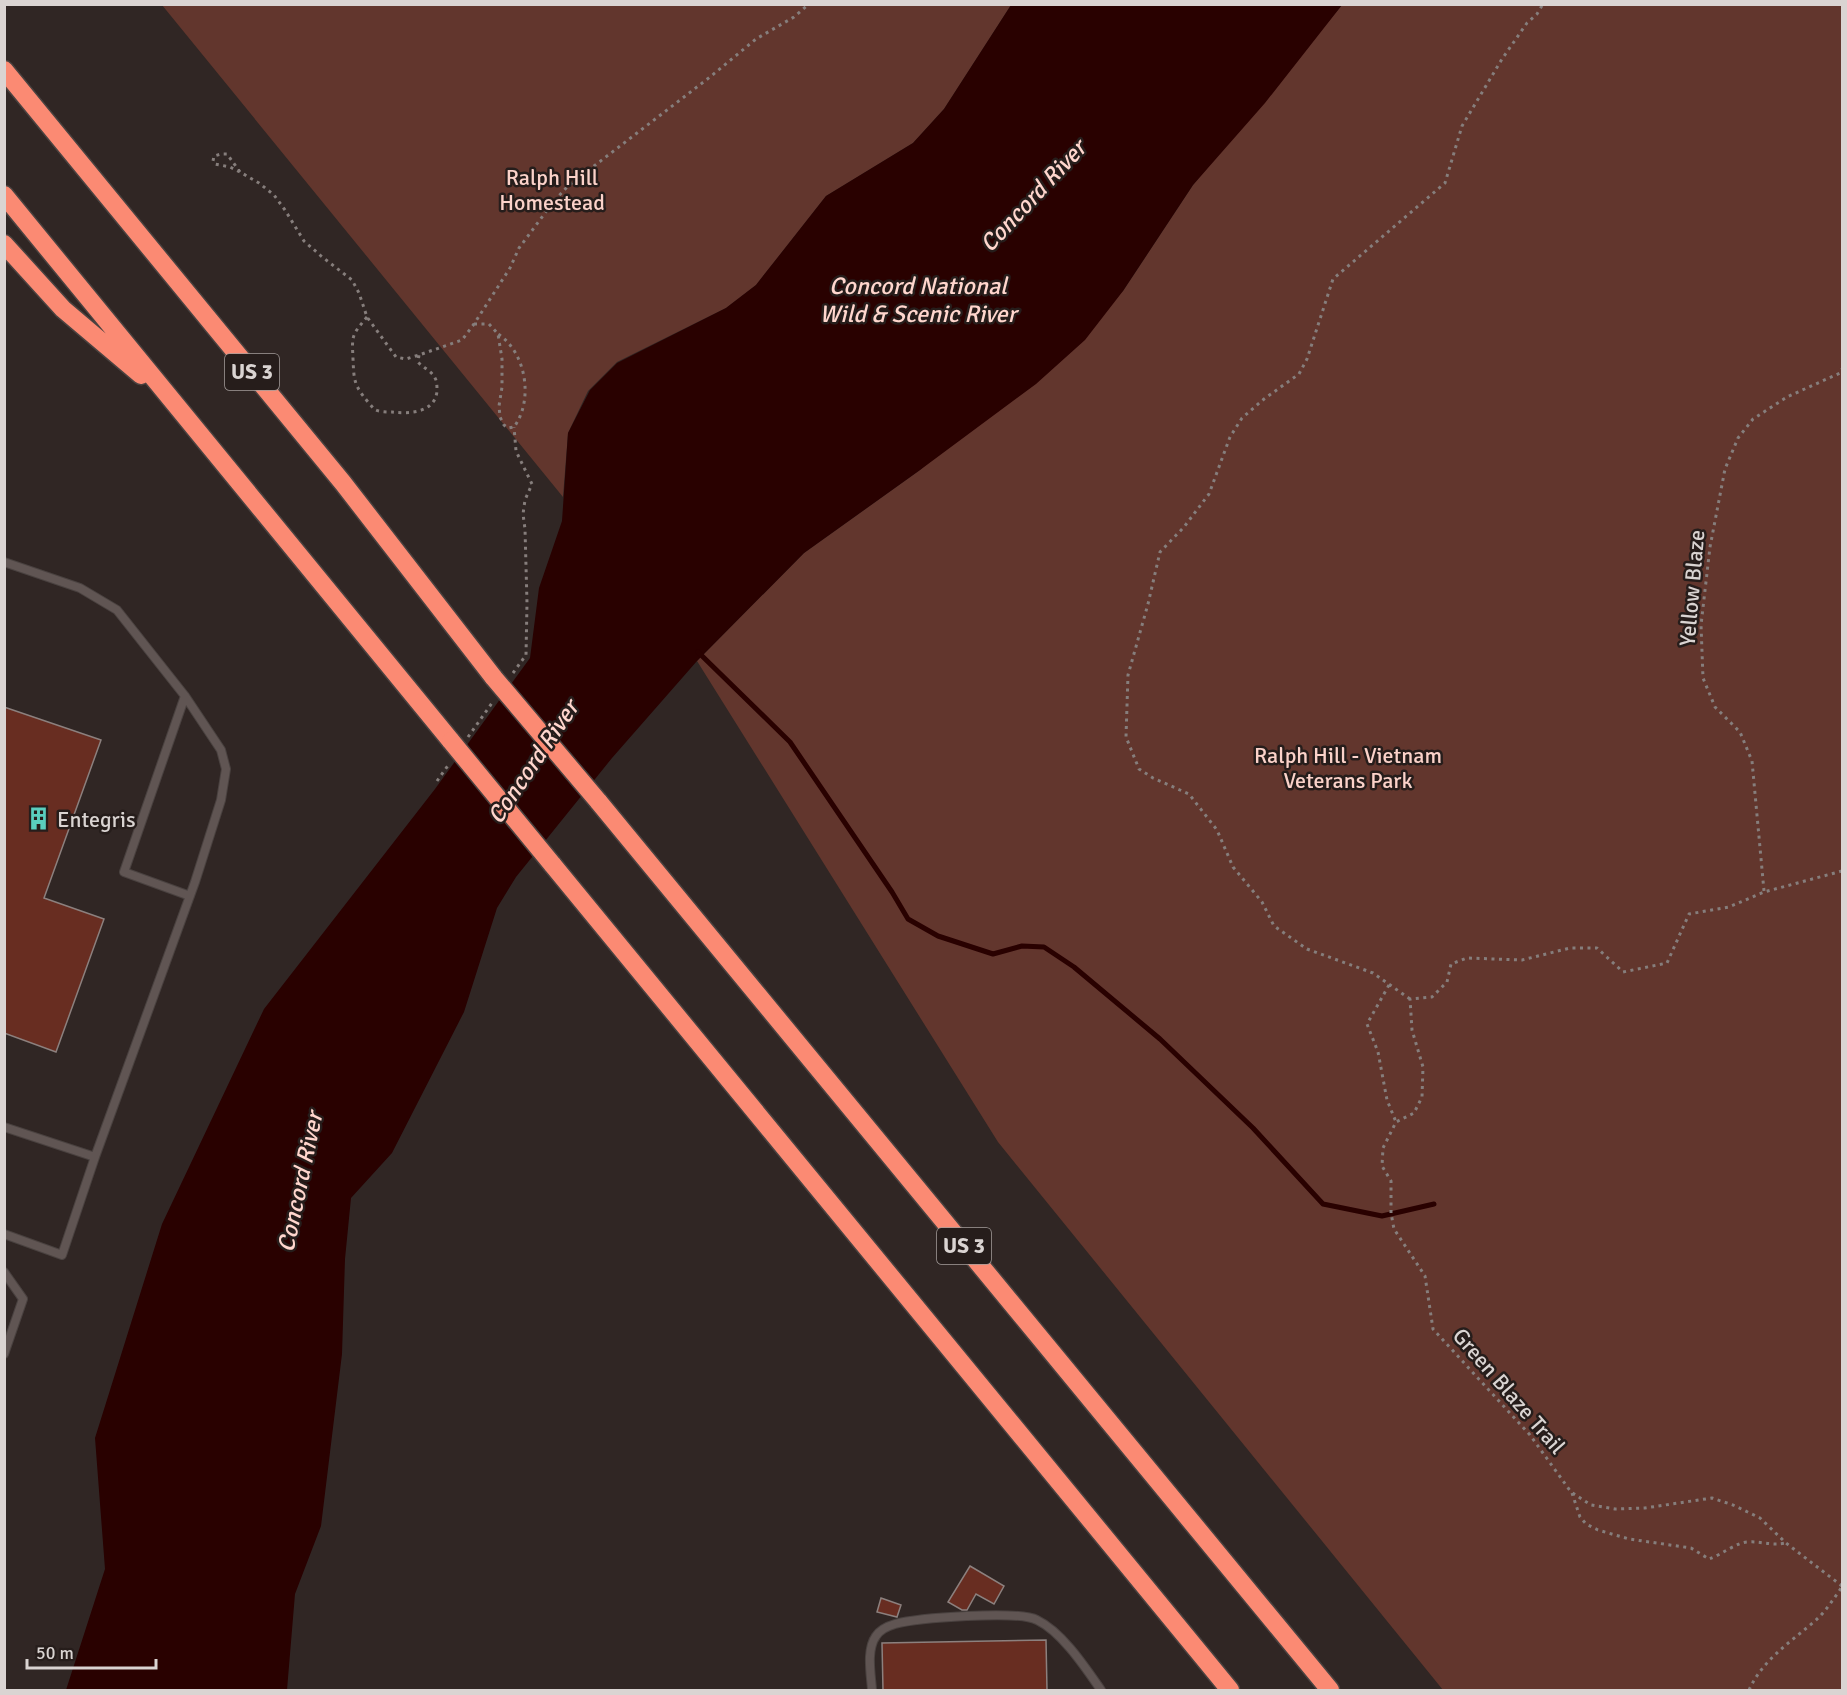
<svg xmlns="http://www.w3.org/2000/svg" width="1847" height="1695" viewBox="0 0 1847 1695" font-family="Signika,sans-serif">
	<style>
		.green { fill: #62362d }
		.water { fill: #290100 }
		.lines { fill: none; stroke-linecap: round; stroke-linejoin: round }
		.stream { stroke: #290100; stroke-width: 5 }
		.building { fill: #682d21; stroke: #8c807e; stroke-width: 1.5 }
		.lane-casing { stroke: #4a4240; stroke-width: 10 }
		.highway-casing { stroke: #4a4240; stroke-width: 21 }
		.path { stroke: #867e7c; stroke-width: 3; stroke-dasharray: 3 4.5; stroke-linecap: butt }
		.lane { stroke: #605553; stroke-width: 8 }
		.highway { stroke: #fb8a73; stroke-width: 18 }
		.highway-bridge-casing { stroke: #4a4240; stroke-width: 21; stroke-linecap: butt }
		.highway-bridge { stroke: #fb8a73; stroke-width: 18 }
		.labels { text-anchor: middle; dominant-baseline: central; stroke-width: 5; stroke-linejoin: round; paint-order: stroke }
		.shield { fill: #261d1b; stroke: #a49d9b; stroke-width: 1.5 }
		.shield-label { font-size: 21px; font-weight: bold; fill: #dad4d2 }
		.park-label { font-size: 22px; fill: #fbd2c9; stroke: #261d1b }
		.street-label { font-size: 22px; fill: #dad4d2; stroke: #261d1b }
		.poi-label { font-size: 22px; fill: #dad4d2; stroke: #261d1b; text-anchor: start }
		.water-label { font-size: 24px; font-style: italic; fill: #ffd6cd; stroke: #261d1b }
	</style>
	<rect width="100%" height="100%" fill="#302624"/>
	<path class="green" d="M162 5H1011L944 109 913 143 826 196 756 285 726 308 617 362 588 391 568 433 563 497Z
		M1342 5H1842V1690H1443L998 1142 697 661 804 553 920 470 1123 291 1193 185Z"/>
	<path class="water" d="M1011 5H1342L1265 103 1193 185 1123 291 1085 340 1036 384 920 470 804 553 697 661 612 758 516 877 497 908 464 1012 392 1153 351 1198 345 1259 342 1354 321 1526 295 1594 287 1690H66L105 1569 95 1438 162 1224 264 1009 435 789 530 658 539 588 562 521 568 433 590 390 617 363 726 308 756 285 826 196 913 143 944 109Z"/>
	<g class="lines">
		<path class="stream" d="M698 652 790 742 892 892 908 919 938 936 993 954 1022 946 1044 947 1074 967 1160 1039 1253 1128 1323 1204 1382 1216 1434 1204"/>
	</g>
	<path class="building" d="M4 707 101 740 44 898 104 919 56 1052 4 1033Z
		M970 1566 1004 1586 994 1604 976 1594 967 1610H962L948 1602Z
		M881 1598 901 1605 897 1617 877 1612Z
		M1046 1640 1047 1690H883L882 1643Z"/>
	<g class="lines">
		<defs>
			<path id="lane" d="M4 562 80 588 117 610 185 696 221 750 226 769 221 800 195 882 95 1157 62 1255 4 1234
				M185 696 124 872 190 896
				M4 1127 95 1157
				M4 1272 23 1299 4 1354
				M872 1690C871 1674 866 1650 876 1636 880 1630 888 1626 895 1624 917 1618 1018 1610 1037 1620 1062 1632 1085 1667 1101 1690"/>
			<path id="highway" d="M4 70 343 483 494 678
				M4 195 451 741
				M4 244 63 309 141 375
				M598 801 1330 1690
				M552 864 1230 1690"/>
		</defs>
		<use href="#lane" class="lane-casing"/>
		<use href="#highway" class="highway-casing"/>
		<path class="path" d="M240 172 227 154H221L214 156 213 161 215 164 230 167 240 172 259 183 274 195 285 210 304 241 321 256 352 280 359 293 367 317 396 357 406 359 419 355 462 340 474 324 510 268 519 248 554 201 568 186 710 77 756 39 794 17 809 4
			M367 317C351 336 352 336 353 359 354 381 354 385 368 402 369 403 373 408 374 409 378 412 387 412 392 412 409 414 435 413 437 391 437 387 437 381 435 378 432 371 423 368 418 362L419 355
			M474 324H489L498 334 502 359V387L499 406 500 417 504 425 508 428 514 427C534 400 526 352 498 334
			M513 673 526 655 527 603 525 529 523 514 525 500 532 484 516 451 514 427
			M468 737 492 703
			M437 781 449 764
			M1842 871 1764 892 1729 907 1689 914 1667 963 1623 972 1597 948H1570L1522 960 1467 958 1451 964 1447 982 1432 997 1410 999 1412 1030 1423 1067 1422 1097 1414 1113 1396 1122 1383 1148 1382 1166 1391 1181V1213L1394 1229 1425 1276 1433 1329 1530 1435 1571 1492 1591 1505 1615 1509 1645 1508 1712 1498 1733 1505 1760 1518 1786 1543 1842 1586
			M1764 891 1752 761 1740 732 1715 707 1703 678 1701 625 1710 547 1725 469 1738 438 1753 419 1787 397 1840 373 1842 369
			M1389 985 1367 1024 1378 1052 1387 1100 1396 1122
			M1410 999 1373 973 1307 949 1274 926 1262 902 1233 867 1217 830 1189 794 1153 778 1139 769 1126 737 1128 675 1148 604 1160 552 1184 527 1209 494 1230 437 1242 418 1264 399 1299 374 1307 359 1333 279 1445 183 1462 126 1502 59 1527 23 1537 14 1543 4
			M1572 1493 1580 1517 1586 1524 1598 1530 1629 1539 1691 1548 1709 1559C1721 1555 1737 1542 1748 1542 1762 1541 1770 1546 1786 1543
			M1749 1690C1763 1659 1791 1642 1816 1620 1826 1611 1834 1598 1842 1587"/>
		<use href="#lane" class="lane"/>
		<use href="#highway" class="highway"/>
		<defs>
			<path id="highway-bridge" d="M494 678 598 801
				M451 741 552 864"/>
		</defs>
		<use href="#highway-bridge" class="highway-bridge-casing"/>
		<use href="#highway-bridge" class="highway-bridge"/>
	</g>
	<defs>
		<symbol id="building-bare" viewBox="-9 -9 18 18"><path d="M-4-6H4V6H1V3H-1V6H-4ZM-2.5-4.3h1.7v1.8h-1.7ZM.8-4.3h1.7v1.8H.8ZM-2.5-1h1.7V.8h-1.7ZM.8-1h1.7V.8H.8Z" fill="#5acebe" stroke="#261d1b" stroke-width="2.5" paint-order="stroke"/></symbol>
	</defs>
	<g fill-rule="evenodd">
		<use href="#building-bare" x="22" y="802" width="33" height="33"/>
	</g>
	<g class="labels">
		<g class="shield">
			<rect x="225" y="354" width="54" height="36" rx="4.5"/>
			<rect x="937" y="1228" width="54" height="36" rx="4.5"/>
		</g>
		<g class="shield-label">
			<text x="252" y="372">US 3</text>
			<text x="964" y="1246">US 3</text>
		</g>
		<g class="park-label">
			<text x="552" y="177">Ralph Hill<tspan x="552" dy="25">Homestead</tspan></text>
			<text x="1348" y="755">Ralph Hill - Vietnam<tspan x="1348" dy="25">Veterans Park</tspan></text>
		</g>
		<g class="street-label">
			<text transform="translate(1692 588) rotate(-85)">Yellow Blaze</text>
			<text transform="translate(1509 1391) rotate(49)">Green Blaze Trail</text>
		</g>
		<g class="poi-label">
			<text x="57" y="819">Entegris</text>
		</g>
		<g class="water-label">
			<text transform="translate(1033 196) rotate(-47)">Concord River</text>
			<text x="918" y="286">Concord National<tspan x="918" dy="28">Wild &amp; Scenic River</tspan></text>
			<text transform="translate(533 762) rotate(-56)">Concord River</text>
			<text transform="translate(300 1182) rotate(-78)">Concord River</text>
		</g>
	</g>
	<rect width="1847" height="1695" fill="none" stroke="#dad4d2" stroke-width="12"/>
	<path d="M27 1659v9h129v-9" fill="none" stroke="#dad4d2" stroke-width="3"/>
	<text x="36" y="1659" font-size="18" fill="#dad4d2" stroke="#261d1b" stroke-width="4.5" paint-order="stroke">50 m</text>
</svg>
